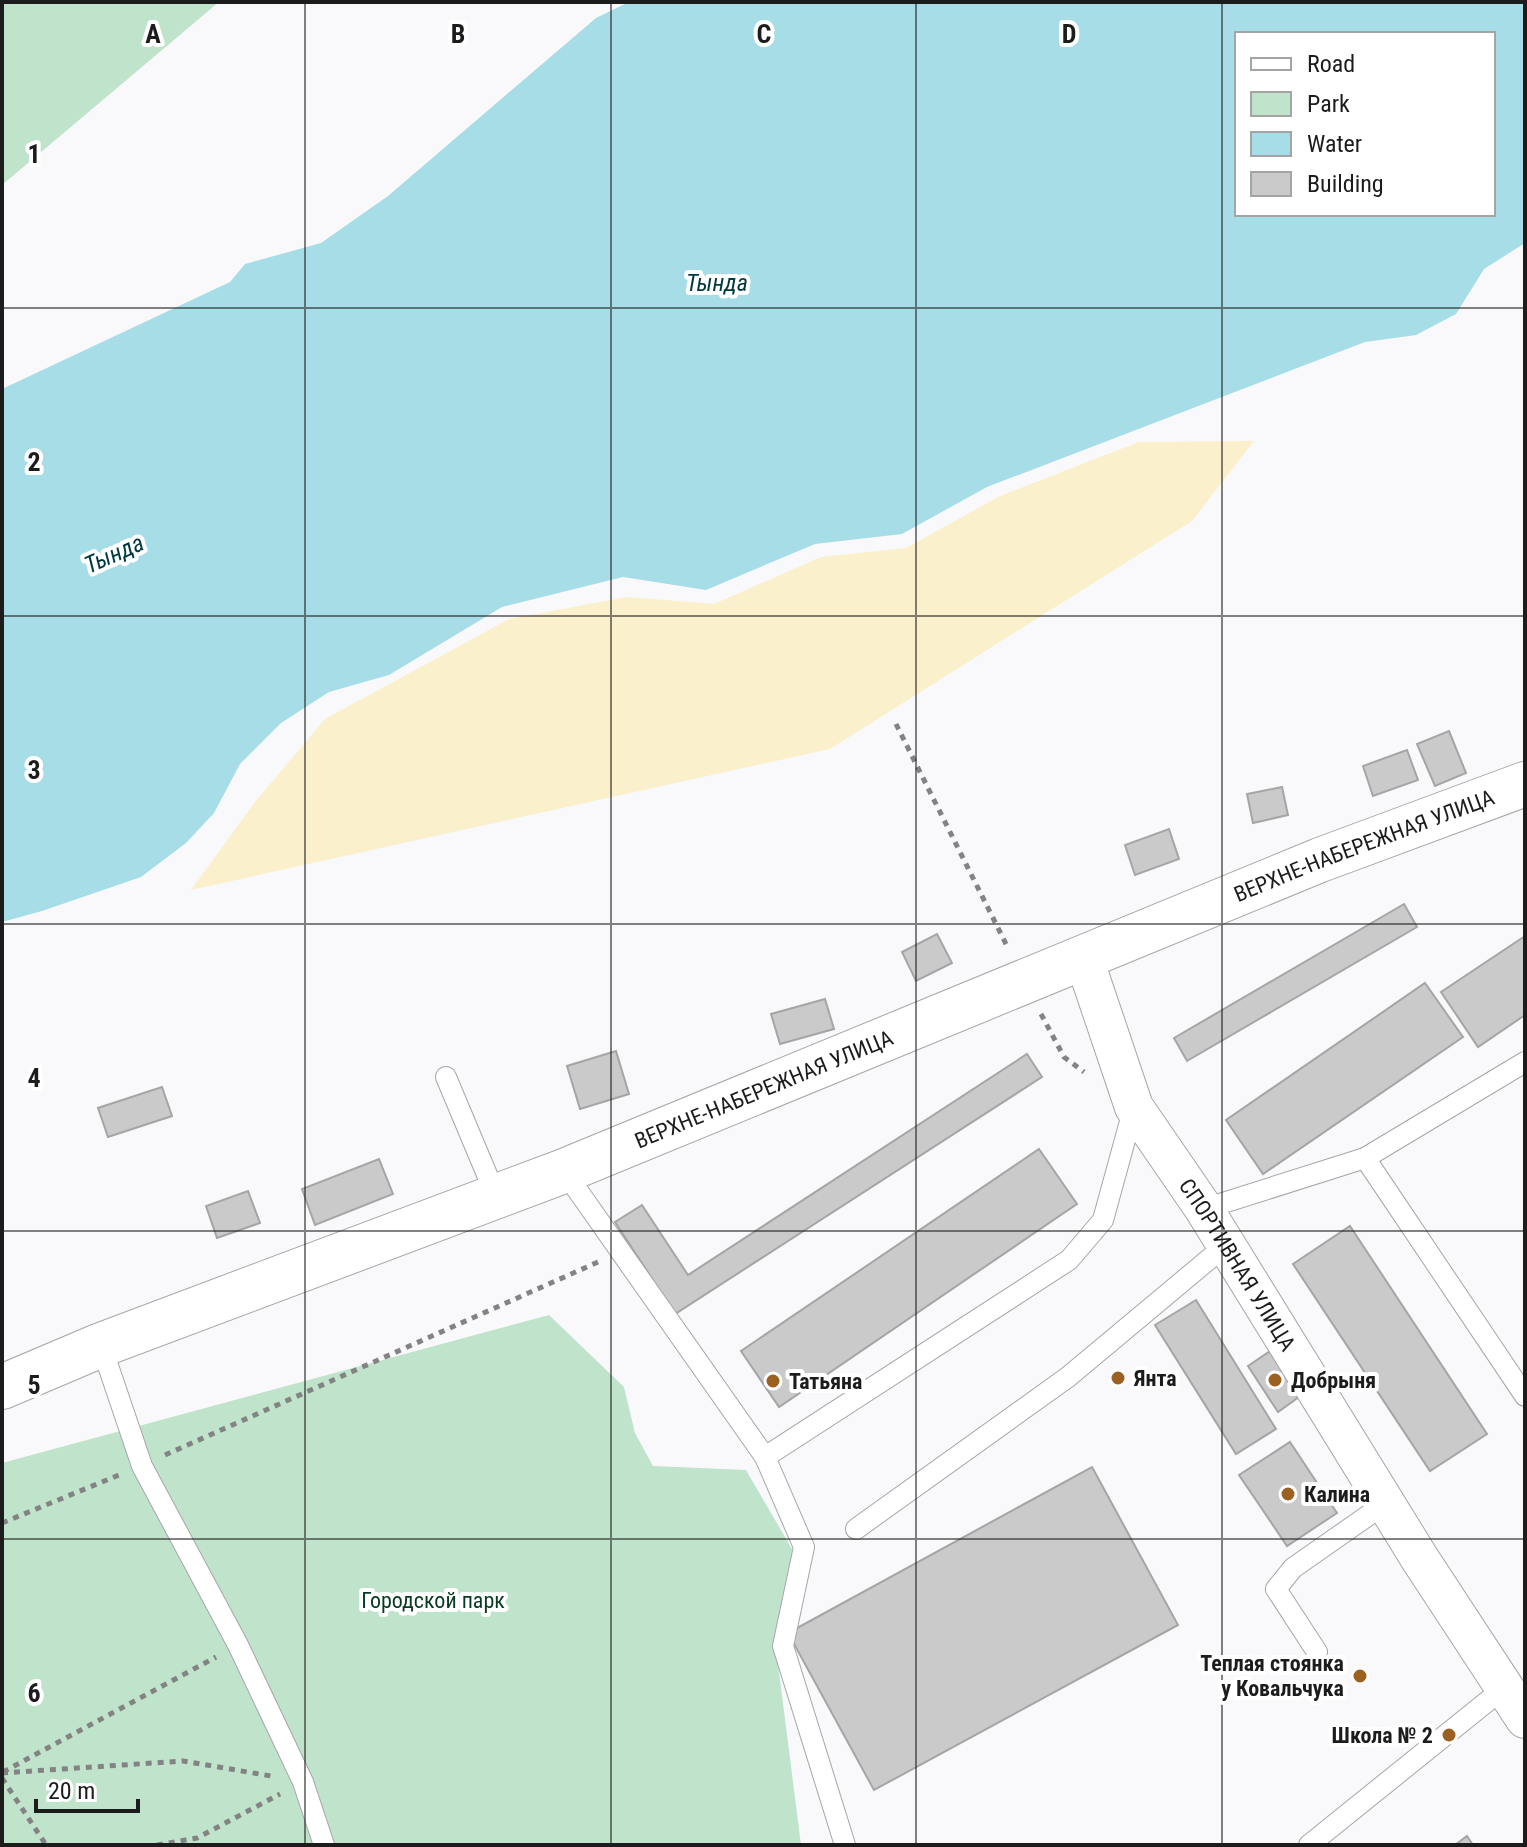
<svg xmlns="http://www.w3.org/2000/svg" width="1527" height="1847" viewBox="0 0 1527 1847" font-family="'Roboto Condensed',sans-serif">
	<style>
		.green { fill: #c0e4cb }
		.sand { fill: #faf0cb }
		.water { fill: #a6dde6; fill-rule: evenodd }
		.building { fill: #cacacb; stroke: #a5a5a6; stroke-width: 2 }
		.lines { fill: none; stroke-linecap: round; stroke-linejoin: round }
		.service-casing { stroke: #a6a6a7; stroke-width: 22 }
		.minor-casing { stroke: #a6a6a7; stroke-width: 40 }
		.tertiary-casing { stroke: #a6a6a7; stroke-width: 46 }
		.path { stroke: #838384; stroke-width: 5; stroke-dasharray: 6 6; stroke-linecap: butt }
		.service { stroke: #fff; stroke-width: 20 }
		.minor { stroke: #fff; stroke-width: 38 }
		.tertiary { stroke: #fff; stroke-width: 44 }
		.grid { fill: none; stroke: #1c1c1c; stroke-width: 2; stroke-opacity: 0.55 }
		.poi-dot { fill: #9c6121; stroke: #fff; stroke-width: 3 }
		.labels { text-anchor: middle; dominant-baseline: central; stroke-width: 8; stroke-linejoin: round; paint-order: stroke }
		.street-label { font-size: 22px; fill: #1c1c1c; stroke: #fff }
		.poi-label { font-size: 22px; font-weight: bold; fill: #1c1c1c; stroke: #fff; text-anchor: start }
		.park-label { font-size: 22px; fill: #073a20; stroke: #fff }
		.water-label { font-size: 24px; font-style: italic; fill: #02383f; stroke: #fff }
		.grid-label { font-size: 26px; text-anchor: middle; font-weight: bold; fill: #1c1c1c; stroke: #fff; stroke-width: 8; stroke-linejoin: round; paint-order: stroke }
	</style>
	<rect width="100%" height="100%" fill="#f9f9fb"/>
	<path class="green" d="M2 2H219L2 185Z
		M549 1315 624 1387 635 1433 653 1466 746 1470 799 1561 776 1648 801 1845H2V1463Z"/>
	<path class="sand" d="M1254 441 1192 521 830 749 191 890 255 802 325 719 509 619 627 597 714 604 821 557 906 548 1000 496 1139 442Z"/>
	<path class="water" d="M629 2H1525V243L1484 269 1456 314 1416 335 1365 342 987 487 902 534 815 544 706 590 623 577 502 607 389 675 329 692 281 723 240 764 214 813 186 843 141 877 42 911 2 922V389L230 282 245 264 321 243 388 196 596 18ZM1237 34H1493V214H1237Z"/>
	<path class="building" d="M1449 731 1466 773 1435 786 1417 744Z
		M1407 750 1418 780 1373 796 1363 766Z
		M1282 787 1288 815 1253 823 1247 794Z
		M1169 829 1179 859 1135 875 1125 845Z
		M1404 904 1417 927 1187 1061 1174 1038Z
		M937 934 952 963 916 981 902 952Z
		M1525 936V1015L1478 1047 1441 992Z
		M1425 983 1463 1037 1263 1174 1226 1120Z
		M825 999 834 1029 780 1044 771 1014Z
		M616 1051 629 1094 580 1109 567 1066Z
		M1027 1054 1042 1077 675 1314 615 1222 642 1205 688 1275Z
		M162 1087 172 1116 108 1137 98 1108Z
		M1039 1149 1077 1204 779 1407 741 1351Z
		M379 1159 393 1194 315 1225 302 1189Z
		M248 1191 260 1223 217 1238 206 1206Z
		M1350 1226 1487 1434 1430 1471 1293 1264Z
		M1196 1300 1276 1429 1236 1454 1155 1325Z
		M1273 1349 1303 1394 1278 1412 1248 1366Z
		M1290 1442 1337 1513 1287 1546 1239 1475Z
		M1092 1467 1178 1625 874 1790 788 1633Z
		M1467 1836 1473 1845H1455Z"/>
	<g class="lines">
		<defs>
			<path id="service" d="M446 1077 496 1196
				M1365 1158 1525 1396
				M564 1171 765 1457 1069 1260 1103 1220 1134 1107
				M1204 1209 1365 1158 1525 1062
				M101 1345 142 1466 238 1645 303 1782 324 1845
				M765 1457 804 1547 783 1646 845 1845
				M856 1529 1068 1377 1226 1245
				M1317 1652 1276 1589 1293 1568 1386 1503
				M1309 1845 1504 1688"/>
			<g id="minor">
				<path id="s1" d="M1083 956 1134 1107 1204 1209 1420 1559 1525 1719"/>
			</g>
			<g id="tertiary">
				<path id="s2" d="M2 1387 101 1345 564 1171 1320 860 1525 784"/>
			</g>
		</defs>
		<use href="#service" class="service-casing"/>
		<use href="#minor" class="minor-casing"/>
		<use href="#tertiary" class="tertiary-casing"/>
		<path class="path" d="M896 724 1008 948
			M1041 1014 1064 1057 1084 1072
			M165 1455 598 1262
			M2 1523 119 1475
			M3 1772 216 1657
			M2 1773 183 1761 271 1776
			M2 1778 46 1845
			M157 1845 197 1838 280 1794"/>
		<use href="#service" class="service"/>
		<use href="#minor" class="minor"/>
		<use href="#tertiary" class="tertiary"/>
	</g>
	<path class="grid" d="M305 2V1845M611 2V1845M916 2V1845M1222 2V1845M2 308H1525M2 616H1525M2 924H1525M2 1231H1525M2 1539H1525"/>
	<g class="poi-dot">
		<circle cx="1118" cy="1378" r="8"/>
		<circle cx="1275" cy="1380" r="8"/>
		<circle cx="773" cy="1381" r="8"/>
		<circle cx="1288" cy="1494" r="8"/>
		<circle cx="1360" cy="1676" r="8"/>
		<circle cx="1449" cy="1735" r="8"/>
	</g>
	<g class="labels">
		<g class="street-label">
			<text stroke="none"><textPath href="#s2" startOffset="1466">ВЕРХНЕ-НАБЕРЕЖНАЯ УЛИЦА</textPath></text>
			<text stroke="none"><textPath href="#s2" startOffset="818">ВЕРХНЕ-НАБЕРЕЖНАЯ УЛИЦА</textPath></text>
			<text stroke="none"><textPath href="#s1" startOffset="348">СПОРТИВНАЯ УЛИЦА</textPath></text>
		</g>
		<g class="poi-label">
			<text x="1134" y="1378">Янта</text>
			<text x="1291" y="1380">Добрыня</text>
			<text x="789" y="1381">Татьяна</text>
			<text x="1304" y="1494">Калина</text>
			<text x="1344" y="1663" text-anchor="end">Теплая стоянка<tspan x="1344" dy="25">у Ковальчука</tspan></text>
			<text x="1433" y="1735" text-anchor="end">Школа № 2</text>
		</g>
		<g class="park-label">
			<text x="433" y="1600">Городской парк</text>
		</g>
		<g class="water-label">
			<text x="717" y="283">Тында</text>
			<text transform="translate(114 554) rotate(-24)">Тында</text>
		</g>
	</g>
	<g class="grid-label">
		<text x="153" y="43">A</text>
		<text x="458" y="43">B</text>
		<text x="764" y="43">C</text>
		<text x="1069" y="43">D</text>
		<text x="34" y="163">1</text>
		<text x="34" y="471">2</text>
		<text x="34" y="779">3</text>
		<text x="34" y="1087">4</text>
		<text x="34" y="1394">5</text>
		<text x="34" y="1702">6</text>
	</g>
	<rect width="1527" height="1847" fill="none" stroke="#1c1c1c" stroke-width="8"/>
	<rect x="1235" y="32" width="260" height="184" fill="#ffffff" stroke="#a4a4a4" stroke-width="2"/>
	<rect x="1251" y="58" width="40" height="12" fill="#ffffff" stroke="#a4a4a4" stroke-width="2"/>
	<text x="1307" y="72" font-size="24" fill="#1c1c1c">Road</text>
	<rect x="1251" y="92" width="40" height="24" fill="#c0e4cb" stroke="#a4a4a4" stroke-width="2"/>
	<text x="1307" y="112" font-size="24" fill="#1c1c1c">Park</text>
	<rect x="1251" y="132" width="40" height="24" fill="#a6dde6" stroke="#a4a4a4" stroke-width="2"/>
	<text x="1307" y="152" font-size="24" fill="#1c1c1c">Water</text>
	<rect x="1251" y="172" width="40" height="24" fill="#cacacb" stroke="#a4a4a4" stroke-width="2"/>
	<text x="1307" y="192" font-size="24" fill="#1c1c1c">Building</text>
	<path d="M36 1799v12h102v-12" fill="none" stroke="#1c1c1c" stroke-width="4"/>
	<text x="48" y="1799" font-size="24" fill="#1c1c1c" stroke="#ffffff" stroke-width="6" paint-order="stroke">20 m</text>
</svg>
